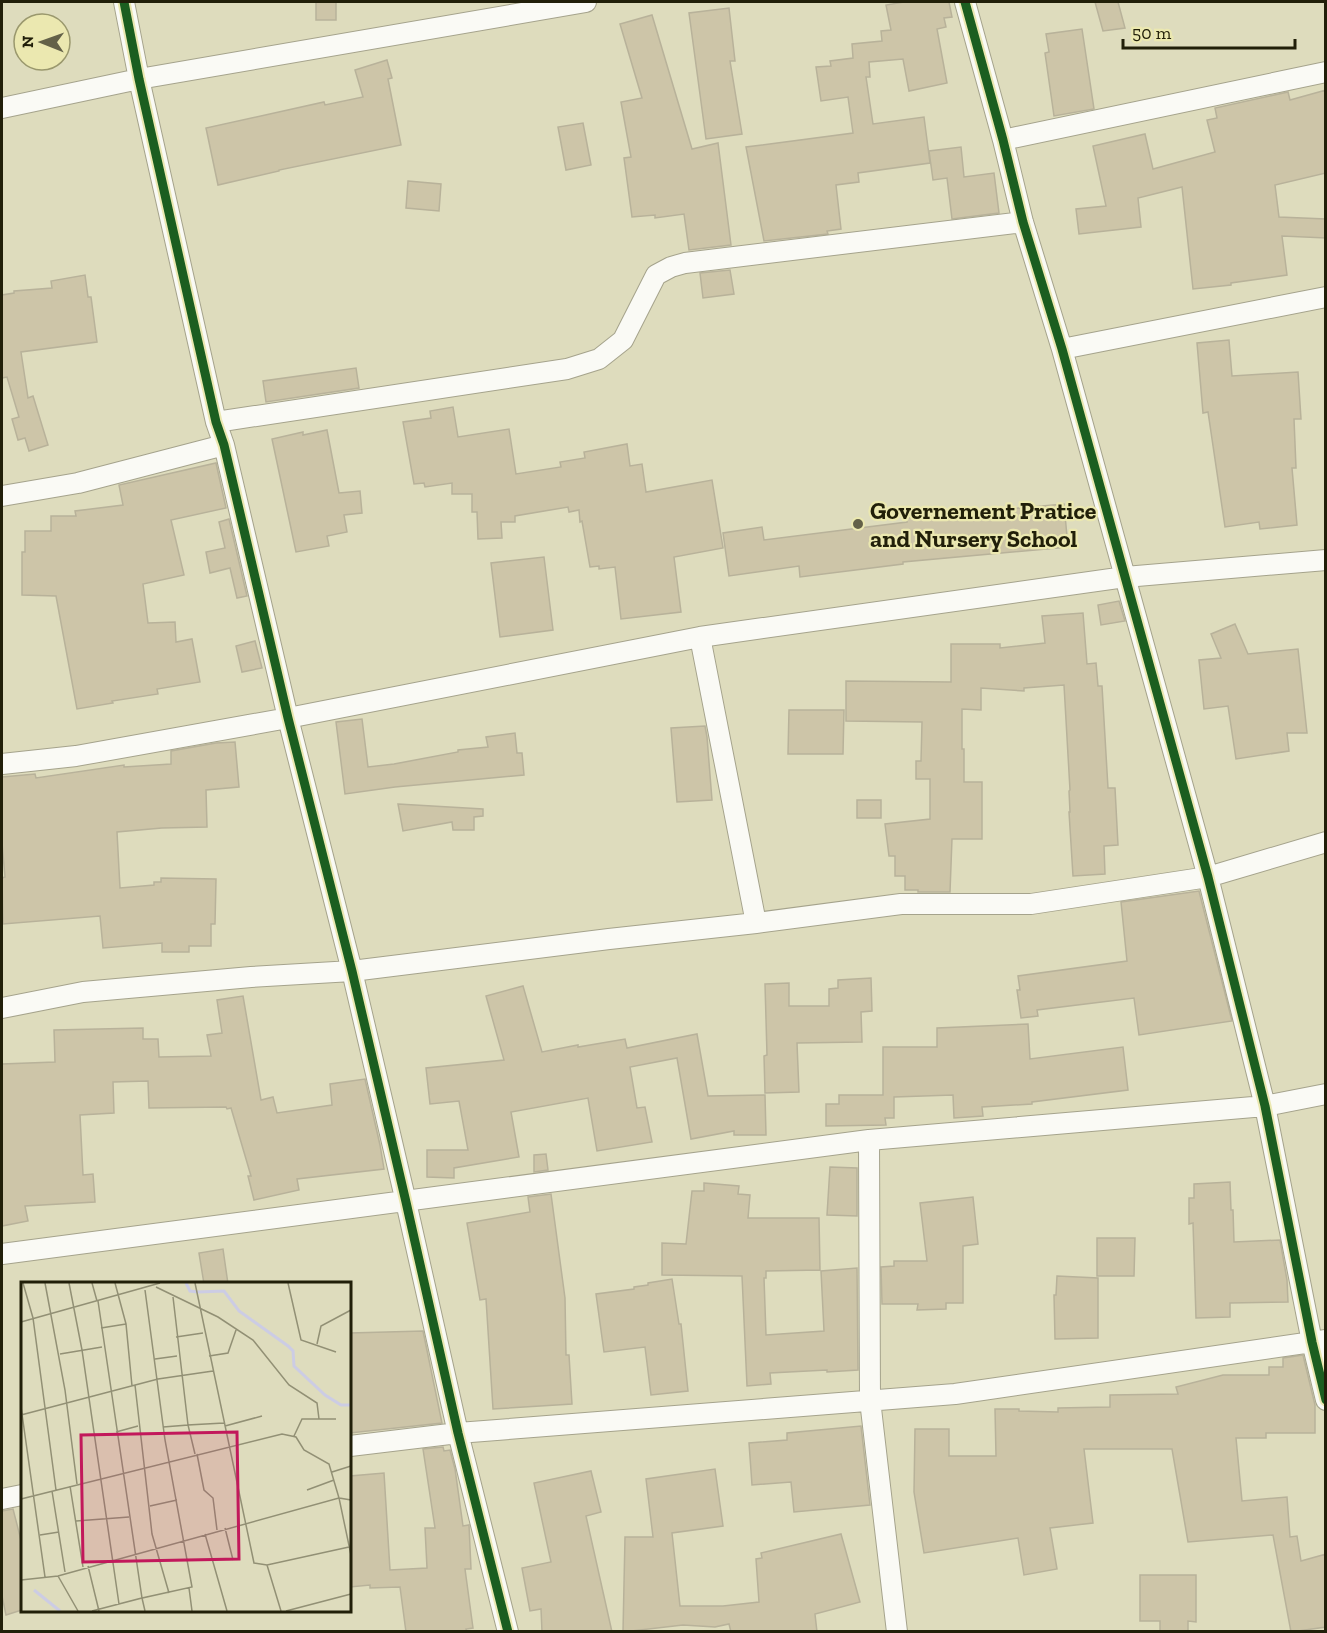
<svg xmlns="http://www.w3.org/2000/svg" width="1327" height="1633" viewBox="0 0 1327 1633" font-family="'Zilla Slab',serif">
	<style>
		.building { fill: #cdc5a8; stroke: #b8b29a; stroke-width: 1.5 }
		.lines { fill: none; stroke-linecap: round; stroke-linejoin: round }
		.minor-casing { stroke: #a5a38c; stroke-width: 22 }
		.minor { stroke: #fafaf5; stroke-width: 20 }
		.cycleway-casing { stroke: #ebe8b0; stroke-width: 13 }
		.cycleway { stroke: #1b5e20; stroke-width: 9 }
		.poi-dot { fill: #636148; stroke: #ebe8b0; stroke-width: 2 }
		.labels { text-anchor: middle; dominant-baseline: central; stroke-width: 4.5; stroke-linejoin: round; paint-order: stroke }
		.poi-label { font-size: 24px; font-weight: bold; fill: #211f09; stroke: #ebe8b0; text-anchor: start }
		.inset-river { fill: none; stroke: #cccce4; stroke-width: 3 }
		.inset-road { fill: none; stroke: #929075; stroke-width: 1.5 }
		.view { fill: #c2185b; fill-opacity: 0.15; stroke: #c2185b; stroke-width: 3 }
		.inset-edge { fill: none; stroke: #211f09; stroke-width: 3 }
	</style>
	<rect width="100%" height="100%" fill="#dedcbd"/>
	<path class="building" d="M316 2H336V20H316Z
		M904 2H949L952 17 944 18 946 27 937 29 947 83 909 91 903 59 869 62 870 77H866L873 124 924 117 930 163 858 173 859 182 836 185 841 229 827 231 828 234 764 241 746 147 853 133 848 97 821 101 816 67 831 66 830 61 853 58 852 44 882 41 881 31 891 30 886 5Z
		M1095 2H1118L1125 28 1103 31Z
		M729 8 735 61H730L742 134 706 139 689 13Z
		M652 15 692 149 718 143 731 245 689 250 684 214 655 218V215L632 217 624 158 631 157 621 102 642 98 620 24Z
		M1082 29 1094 109 1054 116 1045 53 1049 52 1046 34Z
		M387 60 392 78 388 79 401 145 279 170V171L218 185 206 128 324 102 325 105 363 97 355 70Z
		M1326 90V173L1275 185 1279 217 1326 219V238L1282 236 1287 275 1231 283V285L1193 289 1182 187 1138 198 1141 227 1079 234 1076 209 1106 206 1093 146 1145 134 1153 169 1215 152 1207 120 1217 118 1215 108 1288 92 1290 100Z
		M583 123 591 165 566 170 558 127Z
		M961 147 964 177 994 173 999 213 952 219 947 178 933 180 929 151Z
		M408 181 441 184 439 211 406 208Z
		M730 270 734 294 703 298 700 273Z
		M85 275 88 297H91L97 342 21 352 28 398 33 396 48 445 29 451 25 438 18 440 12 419 19 417 7 377 2 378V295L14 293V291L52 288 51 281Z
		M1229 340 1232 376 1298 372 1301 419H1294L1296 468H1292L1297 525 1260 529 1259 522 1225 527 1208 412 1203 413 1197 343Z
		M356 368 359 388 266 402 263 381Z
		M453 407 458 437 509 429 516 474 561 467 560 462 585 458 584 452 627 444 630 466 642 464 646 492 712 480 723 548 674 557 681 612 621 619 615 567 599 569V566L590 567 582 521 580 522 579 510 569 512 568 507 515 516V522H501L502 538 478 539 477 512H472V494H452V483L425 487 424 483 414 484 403 422 431 418 430 411Z
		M327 430 339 493 360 491 362 513 344 515 347 532 327 536 329 546 296 552 272 439 303 432V435Z
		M216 463 226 508 171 520 184 575 143 584 148 623 175 622 176 642 192 639 200 682 157 689 158 694 112 701 113 703 77 709 56 596 22 595V552H25V531H51V516H76L75 511 123 505 119 485Z
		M1064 504 1068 547 903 562V564L800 577 799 566 729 576 723 533 762 527 764 540 907 522V518Z
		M229 519 247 596 237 598 230 568 210 573 206 552 225 548 219 522Z
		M544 557 553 630 500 637 491 563Z
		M1119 601 1125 621 1101 625 1098 605Z
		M1083 613 1087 664 1096 663 1098 686H1102L1108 788H1115L1118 845 1104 846 1105 874 1073 876 1069 812H1070L1069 791 1070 790 1064 685 1024 688V691L981 688V710L962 709V749H964V782H982V839H952L950 892H918V890H905V876H895V856H889L885 824 930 819V779H916V761H921L922 722 846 721V681L951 682V644H1000V648L1045 643 1042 616Z
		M1235 624 1248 654 1298 649 1307 733H1287L1289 751 1236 759 1228 706 1204 709 1199 660 1221 658 1211 634Z
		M255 641 262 668 242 672 236 646Z
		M789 710H844L843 754H788Z
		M362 719 368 767 394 764 458 752V750L488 747 486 737 515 733 517 753H522L524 775 395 787 345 794 336 722Z
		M705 726 707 737 712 800 677 802 671 728Z
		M235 742 239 787 206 790 207 827 162 828 117 832 120 888 154 885V882H161V878L216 879 215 924H211V946H189V952H162V943L103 948 100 916 3 924 2 878 5 877 2 843V777L35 774 36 778 124 765V767L171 764V751L216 743Z
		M857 800H881V818H857Z
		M398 804 483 809V816L474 817V830H453L452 822 403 831Z
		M1199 891 1232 1021 1139 1035 1134 998 1037 1010 1038 1016 1021 1018 1017 990H1020L1018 976 1127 961 1121 902Z
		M871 978 872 1011 861 1012 862 1042 797 1043 799 1092 765 1093 764 1056 767 1055 765 984 789 983V1006H829V989L838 988V980Z
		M523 986 542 1052 578 1045V1047L625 1039 627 1048 697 1034 708 1096 765 1095 766 1135H734V1131L691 1139 677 1058 630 1067 637 1108 645 1107 652 1142 597 1151 588 1098 511 1112 519 1157 454 1168V1178L427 1177V1150H468L459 1101 430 1104 426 1068 504 1060 486 996Z
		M243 996 261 1100 273 1097 277 1113 332 1105 330 1084 365 1079 380 1145 384 1169 297 1179 299 1190 254 1200 248 1176H251L231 1108 227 1109 226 1107 149 1108 148 1081 113 1082 114 1113 80 1115 83 1175 93 1174 95 1202 25 1206 28 1221 2 1226V1064L55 1062 54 1030 143 1028V1039H158L159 1057 211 1056 207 1035 222 1033 217 1000Z
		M1028 1024 1030 1059 1123 1047 1128 1090 1032 1102V1104L982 1107 983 1116 954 1118 953 1095 894 1097V1118H885L886 1125 826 1126V1104H839V1095H883V1047H937V1028Z
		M546 1154 548 1170 534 1172V1155Z
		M830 1167 857 1168V1216L827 1215Z
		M1230 1182 1231 1210H1233L1234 1242 1280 1240 1287 1280 1288 1302 1230 1303V1317L1196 1318 1193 1223 1189 1224V1198H1194V1184Z
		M704 1183 739 1186 738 1194 750 1195 748 1218H819L820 1270 766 1271V1278H764L766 1335 824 1331 821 1271 857 1268 858 1370 827 1372V1370L770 1373 771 1384 747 1386 742 1276 662 1275V1243L686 1244 692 1191H704Z
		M551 1194 565 1298 566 1355H569L572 1404 493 1409 486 1299 480 1300 467 1223 530 1212 528 1197Z
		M973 1197 978 1244 963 1246V1303H946V1309L917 1310 918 1304H882L881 1267 894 1266V1261H927L920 1203Z
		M1097 1238H1135L1134 1276H1097Z
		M223 1249 228 1284H204L199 1253Z
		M1057 1276 1098 1278V1338L1055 1339 1054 1295H1056Z
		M672 1279 679 1324H681L688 1391 651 1395 645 1347 604 1352 596 1294 634 1289V1287L648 1285V1283Z
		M423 1331 442 1423 350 1433V1333Z
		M1303 1355 1315 1405V1433H1266V1438H1236L1242 1501 1287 1497 1290 1537 1297 1536 1301 1561 1326 1554V1627L1291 1632 1273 1535 1188 1542 1172 1449H1084L1093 1523 1050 1528 1057 1569 1024 1575 1018 1538 924 1553 914 1492 915 1429H949V1456H996L995 1409H1019V1411L1058 1412V1408L1110 1407V1395L1178 1394 1176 1387 1223 1375H1269V1367H1283V1358Z
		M861 1426 870 1505 794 1512 791 1482 752 1485 749 1443 787 1440V1433Z
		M443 1447 444 1451 450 1450 455 1469 463 1526 469 1525 471 1569H465L473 1628 466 1629 467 1632H406L400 1587 370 1588V1585L350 1587V1476L384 1473 390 1570 427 1568 425 1528H435L423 1449Z
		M715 1469 723 1526 672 1533 680 1606H723L759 1602 756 1559 762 1558 761 1553 841 1534 860 1602 815 1614 817 1632H731L729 1624 715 1627 683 1625 623 1632 625 1537H653L646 1479Z
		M591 1471 601 1512 586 1516 612 1632H542L541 1609 530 1611 522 1568 551 1562 534 1483Z
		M13 1509 22 1544V1610L6 1615 2 1596V1511Z
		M1140 1575H1196V1622L1188 1621V1632L1160 1631V1621H1140Z"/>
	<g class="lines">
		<defs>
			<path id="minor" d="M124 2 139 79 216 422 224 445 288 718 352 971 406 1202 458 1433 508 1632
				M965 2 1003 140 1023 222 1062 349 1208 877 1265 1106 1312 1342 1326 1400
				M2 108 139 79 586 2
				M1003 140 1326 72
				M1062 349 1326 297
				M216 422 567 369 599 359 623 340 656 275 671 267 685 263 1023 222
				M2 496 78 483 224 445
				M700 637 756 923
				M2 764 76 756 288 718 700 637 1125 577 1326 560
				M2 1008 83 992 251 977 352 971 609 939 756 923 901 904H1031L1208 877 1326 842
				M869 1140 870 1400 897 1632
				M2 1254 869 1140 1265 1106 1326 1094
				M350 1446 458 1433 955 1394 1326 1340
				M2 1499 22 1495"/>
		</defs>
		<use href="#minor" class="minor-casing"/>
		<use href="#minor" class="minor"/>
		<defs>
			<path id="cycleway" d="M124 2 139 79 216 422 224 445 288 718 352 971 406 1202 458 1433 508 1632
				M965 2 1003 140 1023 222 1062 349 1208 877 1265 1106 1312 1342 1326 1400"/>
		</defs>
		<use href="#cycleway" class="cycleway-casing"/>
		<use href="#cycleway" class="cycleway"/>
	</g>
	<circle class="poi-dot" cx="858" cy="524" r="6"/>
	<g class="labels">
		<g class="poi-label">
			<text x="870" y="510">Governement Pratice<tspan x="870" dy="28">and Nursery School</tspan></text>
		</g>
	</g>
	<g transform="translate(21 1282)">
		<rect width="330" height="330" fill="#dedcbd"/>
		<path class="inset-river" d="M165 1 169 9 177 10 203 9 218 29 267 64 272 69 273 84 304 113 320 123H330M13 308 39 329"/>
		<path class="inset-road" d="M2 1 12 36 35 208M24 1 44 108 56 202M48 1 61 68 98 322M71 1 76 19M94 1 105 42 111 104M174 1 233 281 246 283 328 265M267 1 280 58 315 70M135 5 197 35 232 58 268 103 296 121 298 137M77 19 121 316 171 305 144 158 124 8M0 40 139 1M80 46 105 42M155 55 182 51M296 62 300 44 330 28M39 72 81 65M188 74 207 71 215 48M134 77 156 74M114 103 131 252 148 311M0 125 24 295M0 133 137 97 192 89M204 144 241 134M142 145 167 143 152 15M95 150 117 144M273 154 281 137H315M174 172 167 143 203 141M176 172 183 208 192 216 196 248M311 190 330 184M49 204 62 285M286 208 313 198M31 209 44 290M0 217 261 152 275 155 283 168 308 182 318 216 37 294 0 298M330 218 318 216 330 273M129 224 156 218M55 239 108 235M204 246 212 278M184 252 206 329M19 253 38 250M246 283 260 329M67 284 78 329M37 294 57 329M168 306 171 329M71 329 121 316 124 329M265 329 330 312"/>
		<path class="view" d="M216 150 218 277 62 280 60 153Z"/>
		<rect width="330" height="330" class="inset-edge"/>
	</g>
	<rect width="1327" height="1633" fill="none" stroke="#211f09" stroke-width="6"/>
	<g transform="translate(42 42) rotate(271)"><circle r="28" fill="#ebe8b0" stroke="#9a986d" stroke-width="1.5"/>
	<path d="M0-4.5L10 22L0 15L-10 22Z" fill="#636148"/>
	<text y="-9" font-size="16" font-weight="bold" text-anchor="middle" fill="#211f09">N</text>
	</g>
	<path d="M1123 39v9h172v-9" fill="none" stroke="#211f09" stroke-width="3"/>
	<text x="1132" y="39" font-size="18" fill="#211f09" stroke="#ebe8b0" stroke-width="4.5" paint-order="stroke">50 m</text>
</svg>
